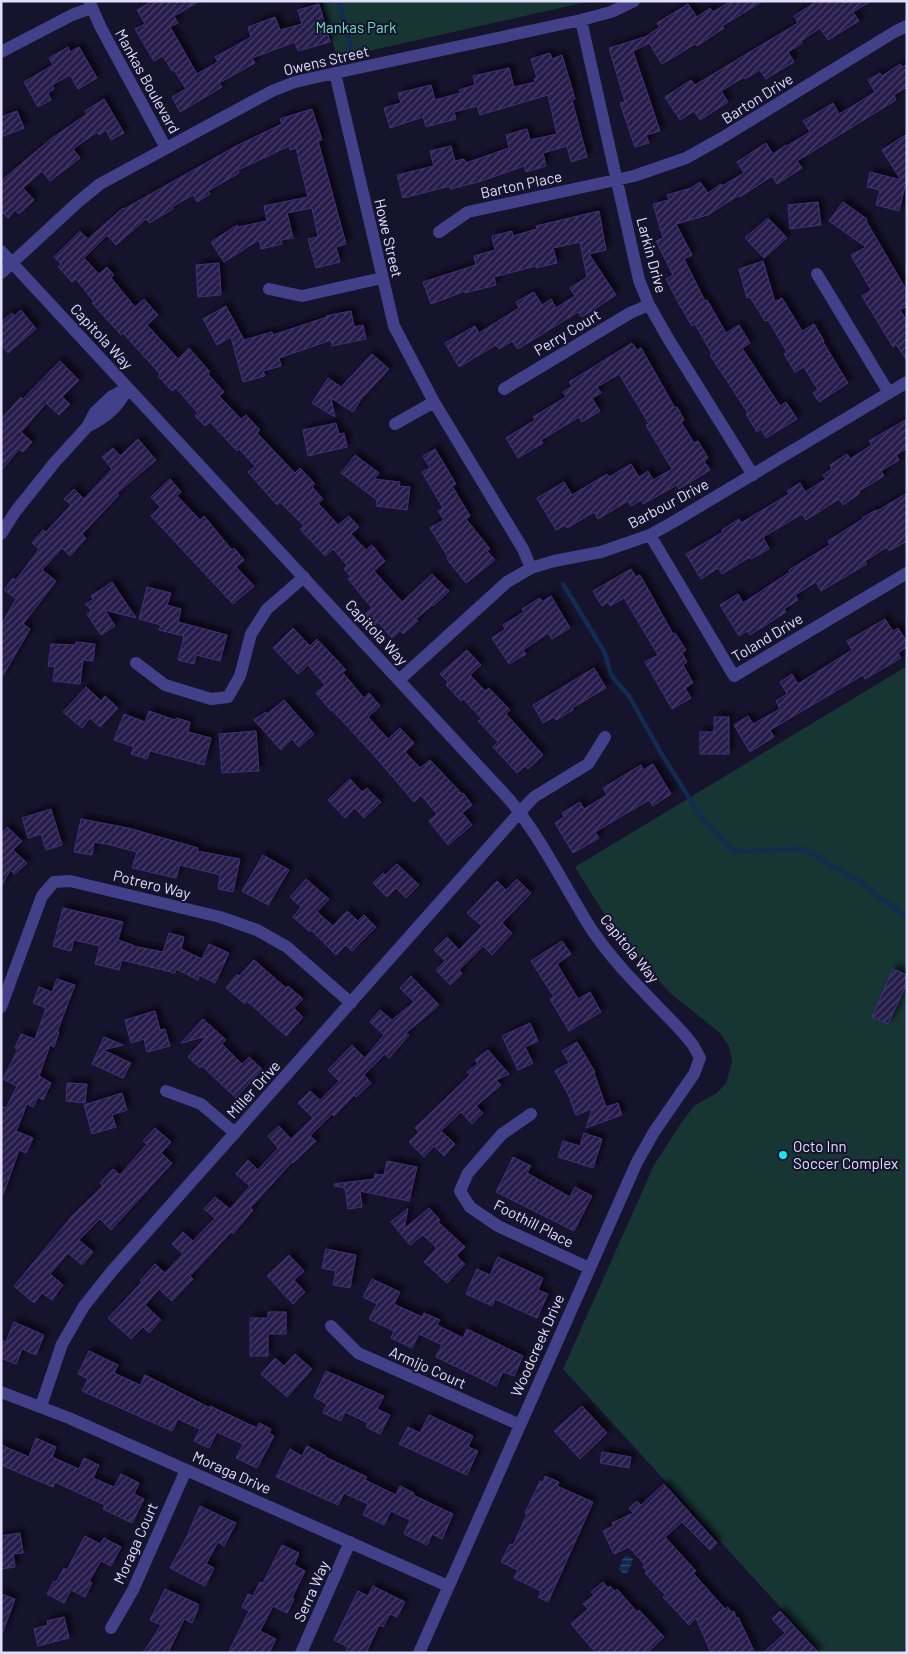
<svg xmlns="http://www.w3.org/2000/svg" width="908" height="1654" viewBox="0 0 908 1654" font-family="Barlow,sans-serif">
	<style>
		.park { fill: #163533 }
		.water { fill: url(#water-rules) }
		.lines { fill: none; stroke-linecap: round; stroke-linejoin: round }
		.stream { stroke: #122b51; stroke-width: 4.5 }
		.building { fill: url(#building-hatch); stroke: #3e3277; filter: url(#shadow) }
		.street { stroke: #414089; stroke-width: 12 }
		.poi-dot { fill: #12e5f6; stroke: #16132c; stroke-width: 2 }
		.labels { text-anchor: middle; dominant-baseline: central; stroke-width: 4; stroke-linejoin: round; paint-order: stroke }
		.park-label { font-size: 15px; fill: #6bddbd; stroke: #16132c }
		.street-label { font-size: 15px; fill: #e1dffe; stroke: #16132c }
		.poi-label { font-size: 15px; fill: #e1dffe; stroke: #16132c; text-anchor: start }
	</style>
	<defs>
		<pattern id="water-rules" width="6" height="5" patternUnits="userSpaceOnUse" patternTransform="scale(1.25)"><rect width="6" height="5" fill="#122b51"/><path d="M0 2.5h6" fill="none" stroke="#34496b"/></pattern>
		<pattern id="building-hatch" width="6" height="6" patternUnits="userSpaceOnUse" patternTransform="scale(1.25)"><rect width="6" height="6" fill="#271f4c"/><path d="M-1 1l2-2M0 6l6-6M5 7l2-2" fill="none" stroke="#463f67"/></pattern>
		<filter id="shadow"><feDropShadow dx="4.5" dy="-4.5" stdDeviation="2.5" flood-color="#0009"/></filter>
	</defs>
	<rect width="100%" height="100%" fill="#16132c"/>
	<path class="park" d="M322 1H591L337 58Z
		M907 666V1653H822L563 1369 654 1165 683 1120 695 1105 717 1093 726 1083 732 1062 729 1046 719 1032 671 994 616 933 575 867Z"/>
	<path class="water" d="M626 1555 633 1559 628 1572 624 1574 619 1570 622 1560Z"/>
	<g class="lines">
		<path class="stream" d="M339 1 351 49
			M563 584 605 653 611 675 629 696 661 753 703 820 733 851 804 849 862 883 907 918"/>
	</g>
	<path class="building" d="M152 1H200L174 16 178 23 170 27 197 74 218 62 215 57 251 37 248 27 275 17 280 30 302 24 298 10 319 4 330 42 298 51 295 42 252 58 255 63 219 83 222 87 180 112 172 97 186 89 174 70 172 71 163 56 154 61 135 29 145 24 137 10Z
		M731 1H763L722 26 724 28 697 46 695 44 662 64 649 43 633 51 660 131 646 135 649 143 635 147 620 103 625 102 609 48 645 37 660 27 657 23 688 4 697 17 710 8 713 12Z
		M817 1H871L853 12 859 21 828 40 820 28 801 41 802 43 788 52 794 62 782 69 766 79 760 70 745 79 744 77 721 91 728 102 700 120 694 111 680 120 665 97 691 80 695 85 798 23 794 16Z
		M68 47 70 52 79 47 97 78 78 89 70 75 52 85 54 89 48 93 51 100 38 107 24 82 53 65 49 58Z
		M550 53 552 59 562 55 575 99 572 100 587 157 571 162 567 146 543 153 546 166 526 172 524 166 482 181 450 189V186L403 198 397 175 434 166 430 151 451 146 455 161 464 159 466 163 509 148 506 135 527 129 530 140 557 134 548 95 480 115 477 106 454 112 456 119 426 127 423 117 390 128 384 108 401 103 398 93 431 85 435 100 460 93 459 90 475 85 473 76 509 68 514 87 535 82 534 79 537 78 531 59Z
		M900 64 903 67 907 64V87L894 95 896 100 797 161 802 168 777 184 772 176 740 197 739 195 708 215 676 224 692 255 684 259 705 301 707 300 726 333 739 325 750 343 742 348 780 406 786 402 797 419 766 438 761 429 757 432 746 414 748 413 710 355 712 354 695 324 692 326 679 304 666 279 673 275 656 241 663 238 653 204 669 200 667 195 691 188 700 182 708 193 721 184 722 186 744 173 737 162 766 143 773 154 786 145 787 146 810 132 803 121 833 103 839 114 861 101 875 92 868 80 880 73 882 76Z
		M104 99 124 133 111 140 106 130 99 135 97 132 73 149 80 158 50 181 42 171 23 188 34 200 19 214 15 210 8 218 1 211V181L52 138 87 114 85 111Z
		M312 109 322 140 318 141 346 244 336 247 340 262 316 268 308 239 318 237 312 208 287 213 293 238 281 240 282 244 261 249 259 240 224 262 211 242 237 225 239 227 267 221 264 206 308 197 296 148 290 150 289 146 238 170 239 173 208 191 210 194 197 202 193 195 172 207 173 209 149 223 146 219 116 245 107 235 84 258 99 274 107 267 114 275 111 278 135 307 144 299 158 315 147 325 178 359 189 348 210 372 208 374 224 392 219 396 241 419 246 415 260 430 257 433 295 473 300 468 315 484 312 487 323 499 318 503 338 525 349 516 359 527 351 534 366 550 372 545 385 561 374 571 402 602 432 574 449 591 433 606 432 605 416 619 418 621 403 634 400 631 392 638 378 622 374 626 364 615 372 608 348 579 351 577 344 569 347 565 333 549 325 556 300 529 304 526 280 502 277 505 248 472 255 466 239 449 237 451 210 422 205 426 195 416 198 413 176 388 172 391 158 376 160 374 123 333 121 335 101 313 92 303 94 302 76 279 72 282 58 267 61 264 54 257 80 231 88 239 123 208 124 209 236 146 282 124 280 119Z
		M17 111 24 128 1 137V117Z
		M907 134V188L905 186 899 211 876 205 880 190 867 187 870 172 901 180 882 150Z
		M818 202 821 225 790 229 788 205Z
		M843 202 867 219 866 221 907 291V306L900 310 907 321V361L896 344 893 347 862 296 871 290 851 255 866 247 829 221Z
		M599 211 606 250 589 254 616 295 582 317 578 312 518 349 512 341 499 349 496 345 459 367 445 343 475 326 479 333 519 308 516 302 534 292 542 305 551 299 556 308 575 296 570 288 587 277 580 242 553 248 557 263 536 268V266L494 277 496 285 465 293V291L431 304 423 282 476 265 474 256 495 250 492 236 512 231 513 236 537 229 536 226Z
		M768 218 787 238 764 258 745 238Z
		M763 261 775 302 782 298 802 331 814 324 824 341 823 342 848 383 819 402 813 393 818 390 804 367 795 372 784 354 787 352 768 320 765 321 750 297 747 298 739 269Z
		M219 263 221 295 198 297 196 265Z
		M226 306 244 340 272 332 273 335 327 317 326 316 351 311 354 327 363 325 366 339 332 346 331 340 279 358 281 366 263 371 265 376 243 382 231 337 217 345 203 319Z
		M21 310 36 329 8 353 1 344V322L12 313 14 316Z
		M632 343 637 350 641 348 675 408 677 407 684 420 681 422 694 443 698 441 708 458 704 461 710 470 679 489 677 485 643 504 641 500 631 506 628 501 598 519 594 512 567 528 565 525 556 530 537 498 564 482 572 495 607 474 609 477 631 464 639 477 648 471 653 480 672 469 646 425 649 424 619 374 597 387 601 393 592 398 600 411 582 422 579 417 541 440 543 443 518 458 506 438 535 420 533 417 566 397 563 392 572 386 569 382Z
		M372 354 389 369 361 399 353 412 331 398 335 417 312 403 328 378 341 387Z
		M60 361 79 380 62 397 70 404 59 415 46 403 21 432 32 442 23 452 19 449 1 471V419L21 397 23 399Z
		M907 419V448L896 455 899 460 881 471 884 476 859 491 860 493 843 505 839 499 806 520 802 514 763 537 769 549 751 559 750 557 722 574 718 568 701 579 686 554 723 532 722 530 739 519 741 523 789 494 787 491 800 483 805 492 826 479 823 475 832 469 830 465 847 454 850 459 872 445 869 441Z
		M336 423 339 434 344 433 347 447 308 456 303 430Z
		M138 439 156 460 117 493 119 495 82 534 86 538 70 556 62 548 42 570 56 581 23 624 30 629 1 679V625L16 599 4 590 13 578 16 580 39 549 32 543 43 530 46 532 71 505 64 499 74 489 84 499 112 469 102 457 113 448 120 456Z
		M435 449 456 484 452 486 470 516 466 519 490 549 487 551 495 560 466 583 447 559 448 557 430 528 444 520 438 511 443 508 422 472 430 468 423 456Z
		M355 455 379 473 374 479 400 482 399 486 410 487 407 510 376 506 377 500 341 473Z
		M170 479 181 492 177 496 200 520 204 516 232 550 234 548 244 560 236 567 254 586 233 604 151 516 160 507 151 497Z
		M907 493V541L889 551 887 547 865 561 867 564 821 591 816 582 795 595 798 600 784 609 786 612 750 635 747 631 739 636 720 605 738 594 743 603 790 572 789 570 830 545 828 541 863 519 862 518 876 510 877 511Z
		M631 569 636 577 640 575 673 634 675 633 686 650 682 653 687 662 683 665 693 683 685 688 691 698 672 709 645 662 658 655 624 598 610 606 608 602 602 606 593 591Z
		M112 582 136 618 105 610 115 626 101 635 87 614 91 611 88 606 85 605 93 599 91 596Z
		M147 587 171 593 167 605 181 609 178 622 227 635 220 661 196 655 194 664 178 660 184 636 159 630 161 625 139 619Z
		M551 596 570 628 552 639 548 633 523 650 526 654 509 664 492 638 505 629 503 625 524 612 522 609 540 598 542 602Z
		M885 619 893 631 898 628 907 642V647L898 653 901 658 865 679 863 675 770 730 774 737 750 752 734 725 748 716 753 724 780 709 776 701 787 694 780 682 792 674 798 684 852 650 847 641Z
		M293 628 310 646 317 639 346 670 342 672 364 698 369 693 380 706 368 717 388 739 400 728 414 743 405 752 420 768 430 760 462 794 463 793 472 805 462 813 472 825 448 845 429 821 437 814 421 795 414 802 372 753 332 710 331 711 316 693 325 685 308 665 298 674 273 648Z
		M76 642 95 644 93 661 83 660 80 684 53 681 55 667 48 666 51 644 76 645Z
		M467 650 481 665 470 675 485 691 489 688 510 710 506 714 543 755 528 769 525 766 517 773 493 747 498 742 478 721 482 719 463 699 461 701 446 685 448 682 440 674Z
		M594 668 606 688 572 708 573 710 556 720 554 717 543 723 533 705Z
		M86 687 101 701 105 696 118 708 100 727 90 718 82 728 63 712Z
		M284 700 314 734 299 747 292 739 281 750 254 720 266 712 267 714Z
		M149 711 175 720 176 718 190 722 188 732 211 738 204 765 150 751 147 759 131 754 134 747 114 740 124 714 145 722Z
		M714 717H729V754H700V732H714Z
		M256 731 259 771 222 773 219 734Z
		M653 764 671 794 653 806 649 800 595 832 599 838 573 853 555 823 564 817 562 813 580 802 584 809 607 795 603 788 641 765 643 770Z
		M350 779 362 792 367 788 381 802 364 818 355 808 345 818 328 800Z
		M51 809 62 845 46 850 41 834 28 838 22 818Z
		M81 819 128 828 198 848 197 851 240 859 233 892 218 889 220 875 180 865 176 878 132 868 137 852 107 844 94 842 92 855 74 852Z
		M7 827 22 841 13 850 27 863 15 874 10 870 1 887V834Z
		M263 855 289 870 268 905 242 891Z
		M397 864 419 885 406 898 396 888 387 897 373 883 383 873 385 875Z
		M306 879 329 899 317 912 333 926 347 911 358 921 364 915 376 927 352 951 346 945 336 955 311 930 310 932 293 917 301 907 290 897Z
		M517 879 531 893 502 923 512 933 492 955 483 946 459 970 462 974 450 985 436 970 445 961 434 950 447 937 459 950 482 926 467 913 497 881 506 890Z
		M63 908 123 922 118 940 133 945V946L163 952 169 933 184 937 181 949 202 959 209 944 229 953 215 983 199 975 198 980 176 969 175 973 122 960 119 970 95 964 100 946 74 940 71 951 53 946Z
		M562 941 571 954 557 964 578 999 590 992 601 1012 569 1031 550 999 554 997 531 961Z
		M254 960 286 988 288 986 303 999 294 1008 303 1017 286 1036 247 1001 245 1004 226 988 237 974 239 976Z
		M893 969 907 975V983L888 1024 872 1017Z
		M411 976 439 1005 406 1033 409 1035 389 1058 385 1054 364 1075 371 1083 356 1097 354 1095 334 1116 332 1114 310 1136 316 1141 293 1163 292 1162 250 1208 253 1210 233 1234 231 1232 190 1276 193 1279 172 1301 159 1289 145 1305 161 1320 149 1333 143 1327 131 1339 108 1318 142 1282 140 1281 155 1264 165 1273 183 1254 172 1244 183 1232 193 1241 215 1218 204 1209 215 1197 230 1209 250 1186 236 1174 248 1160 258 1170 278 1148 268 1136 279 1126 291 1139 313 1118 298 1103 310 1091 320 1100 339 1081 328 1070 352 1045 365 1058 384 1035 370 1022 380 1010 392 1020 414 1002 400 988Z
		M57 979 75 985 57 1032H59L54 1047 50 1045 39 1076 51 1083 43 1100 38 1097 33 1107 27 1104 16 1131 33 1138 26 1153 19 1150 3 1195 1 1194V1106L6 1108 17 1086 3 1079 18 1049 15 1048 21 1034 35 1039 46 1008 33 1003 39 987 52 992Z
		M155 1011 160 1030 165 1029 170 1046 147 1052 144 1039 131 1043 125 1020Z
		M203 1019 226 1040 222 1044 242 1064 249 1057 262 1069 236 1098 202 1066 200 1068 188 1057 207 1036 181 1043Z
		M530 1023 538 1041 525 1047 533 1063 518 1070 502 1036Z
		M104 1037 123 1045 103 1050 131 1063 123 1078 92 1064Z
		M577 1042 595 1072 594 1073 606 1107 618 1103 622 1115 586 1128 592 1109 576 1115 568 1094 555 1071 569 1063 562 1051Z
		M488 1050 509 1074 496 1080 501 1085 476 1106 483 1113 472 1124 461 1112 441 1131 455 1144 444 1156 434 1146 424 1157 409 1142 419 1132 415 1128 470 1075 467 1072 478 1064 475 1060Z
		M67 1083 87 1084 85 1103 66 1101Z
		M122 1093 127 1110 112 1115 116 1127 92 1134 84 1105Z
		M155 1128 171 1142 161 1153 172 1163 111 1230 100 1219 79 1240 93 1252 82 1265 68 1253 50 1274 63 1285 52 1300 42 1293 34 1303 14 1286 73 1215 103 1186 100 1183 113 1169 120 1175 147 1144 143 1141Z
		M584 1133 602 1139 593 1168 558 1157 563 1141 580 1146Z
		M513 1157 531 1166 527 1173 570 1197 575 1187 592 1196 574 1231 496 1192Z
		M387 1161 417 1167 409 1201 360 1191 362 1207 348 1209 345 1188 334 1186V1184L374 1179 375 1174 384 1175Z
		M408 1208 404 1229 429 1208 440 1220 438 1222 465 1247 456 1256 465 1264 447 1283 424 1262 437 1248 423 1235 410 1245 391 1222Z
		M326 1249 356 1255 350 1288 333 1285 336 1271 322 1268Z
		M289 1255 304 1271 294 1280 305 1292 293 1304 267 1276Z
		M498 1257 543 1278 538 1290 548 1294 537 1318 495 1299 492 1306 466 1294 477 1269 490 1275Z
		M372 1279 400 1292 394 1304 422 1317 424 1313 440 1320 437 1325 463 1338 467 1329 523 1356 514 1376 503 1372 496 1386 436 1357 442 1345 419 1334 412 1348 391 1338 394 1331 369 1319 377 1304 363 1297Z
		M268 1312H286V1334H268V1356H250V1318H268Z
		M14 1322 44 1335 36 1355 22 1349 16 1364 1 1358V1340L6 1342Z
		M89 1351 118 1365 114 1373 140 1385 145 1375 210 1408V1406L257 1428 259 1423 271 1429 269 1433 274 1436 257 1468 236 1458 243 1444 217 1432 209 1448 194 1441 200 1429 178 1419 172 1431 82 1391 88 1379 78 1374Z
		M295 1354 312 1369 287 1397 261 1374 275 1358 284 1366Z
		M326 1371 384 1396 377 1409 390 1415 380 1434 366 1427 368 1423 345 1412 341 1421 323 1413 327 1404 314 1397Z
		M582 1406 607 1433 580 1459 554 1431Z
		M429 1415 473 1436 468 1447 478 1451 467 1475 399 1444 408 1427 420 1433Z
		M36 1438 56 1447 52 1457 79 1469 84 1458 99 1465 93 1478 114 1487 121 1474 139 1483 134 1494 144 1499 132 1523 103 1509 105 1505 55 1482 53 1487 1 1465V1445L29 1457Z
		M307 1446 326 1456 325 1457 367 1477 365 1480 396 1495 400 1486 414 1493 413 1495 453 1514 442 1539 432 1534 427 1545 404 1534 410 1520 391 1511 384 1525 363 1515 368 1504 344 1493 338 1505 276 1477 290 1449 302 1456Z
		M602 1452 631 1457 629 1468 600 1463Z
		M545 1476 559 1482 557 1486 593 1502 548 1602 538 1597 541 1591 514 1578 518 1570 501 1562 510 1544 513 1545 527 1514 525 1513 540 1481 543 1482Z
		M664 1484 717 1543 710 1550 682 1522 665 1537 696 1571 693 1573 725 1609 728 1607 731 1612 734 1611 736 1618 738 1617 755 1653H711L696 1618 689 1625 663 1597 665 1595 645 1573 647 1571 643 1567 645 1565 629 1547 614 1554 603 1531 613 1526 612 1523 633 1513 629 1508 637 1501 641 1505Z
		M200 1506 236 1523 224 1546 218 1542 206 1564 214 1568 205 1586 170 1568 186 1538Z
		M20 1533 23 1553 13 1554 15 1567 1 1569V1536Z
		M85 1536 100 1544 104 1538 121 1547 111 1566 101 1561 89 1581 92 1583 85 1597 71 1590 64 1603 47 1594 54 1581 56 1582 64 1568 67 1570Z
		M282 1545 299 1553 294 1565 305 1571 292 1598 294 1599 287 1613 273 1606 260 1631 276 1639 269 1653H228L249 1611 242 1607 248 1594 253 1596 260 1582 263 1583Z
		M603 1582 608 1588 610 1586 615 1591 617 1589 637 1612 639 1610 664 1637 647 1653H596L571 1624 588 1609 583 1604 594 1595 591 1592Z
		M373 1586 405 1602 397 1617 390 1614 383 1627 379 1625 366 1653H345L348 1647 334 1640 358 1591 368 1596Z
		M165 1589 198 1604V1609L192 1623 184 1619 168 1653H143L161 1625 150 1620Z
		M1 1594 15 1599 2 1634 1 1633Z
		M780 1611 819 1653H763L785 1633 772 1619Z
		M64 1617 69 1638 38 1646 34 1629 48 1625 47 1621Z"/>
	<g class="lines">
		<path class="street" d="M89 1 101 28 166 148
			M581 20 639 280 649 305 669 340 753 475
			M1 52 72 15 91 8
			M335 73 394 326 434 402 523 549 531 568
			M439 232 468 212 634 176 686 158 720 139 896 31 907 26
			M1 251 508 798C541 837 563 884 590 927 616 967 652 999 684 1034L693 1045 700 1058 694 1074 654 1132 637 1162 419 1653
			M1 273 78 202 100 184 272 91 295 82 335 73 581 20 611 12 634 1
			M817 274 889 393
			M269 289 302 296 382 278
			M504 389 630 313 649 305
			M395 424 434 402
			M87 427C107 417 117 408 128 388
			M1 534 15 512 55 462 87 427 95 412 112 396 128 388
			M650 535 734 676 907 573
			M136 663 165 685 211 699 228 697 240 676 251 634 267 609 304 577
			M399 680 507 582 531 568 554 561 601 552 650 535 675 521 907 382
			M1 1007 42 896 54 882 70 881 220 917 257 930 287 947 351 1003
			M166 1091 201 1104 235 1133
			M531 1114 502 1134 468 1173 460 1191 470 1207 498 1226 589 1268
			M331 1326 358 1353 520 1425
			M1 1392 69 1418 448 1586
			M41 1406 62 1344 84 1306 112 1271 520 812 534 797 588 764 605 737
			M111 1628 133 1590 186 1470
			M301 1653 350 1542"/>
	</g>
	<circle class="poi-dot" cx="783" cy="1155" r="5"/>
	<g class="labels">
		<g class="park-label">
			<text x="356" y="27">Mankas Park</text>
		</g>
		<g class="street-label">
			<text transform="translate(326 60) rotate(-13)">Owens Street</text>
			<text transform="translate(148 81) rotate(61)">Mankas Boulevard</text>
			<text transform="translate(757 98) rotate(-32)">Barton Drive</text>
			<text transform="translate(521 184) rotate(-12)">Barton Place</text>
			<text transform="translate(389 238) rotate(77)">Howe Street</text>
			<text transform="translate(652 255) rotate(75)">Larkin Drive</text>
			<text transform="translate(567 332) rotate(-31)">Perry Court</text>
			<text transform="translate(102 336) rotate(47)">Capitola Way</text>
			<text transform="translate(668 503) rotate(-28)">Barbour Drive</text>
			<text transform="translate(377 632) rotate(47)">Capitola Way</text>
			<text transform="translate(767 637) rotate(-31)">Toland Drive</text>
			<text transform="translate(152 884) rotate(14)">Potrero Way</text>
			<text transform="translate(630 948) rotate(51)">Capitola Way</text>
			<text transform="translate(253 1089) rotate(-48)">Miller Drive</text>
			<text transform="translate(534 1223) rotate(27)">Foothill Place</text>
			<text transform="translate(537 1345) rotate(-66)">Woodcreek Drive</text>
			<text transform="translate(428 1367) rotate(24)">Armijo Court</text>
			<text transform="translate(232 1472) rotate(24)">Moraga Drive</text>
			<text transform="translate(135 1543) rotate(-66)">Moraga Court</text>
			<text transform="translate(311 1591) rotate(-66)">Serra Way</text>
		</g>
		<g class="poi-label">
			<text x="793" y="1146">Octo Inn<tspan x="793" dy="17">Soccer Complex</tspan></text>
		</g>
	</g>
	<rect width="908" height="1654" fill="none" stroke="#e1dffe" stroke-width="5"/>
</svg>
